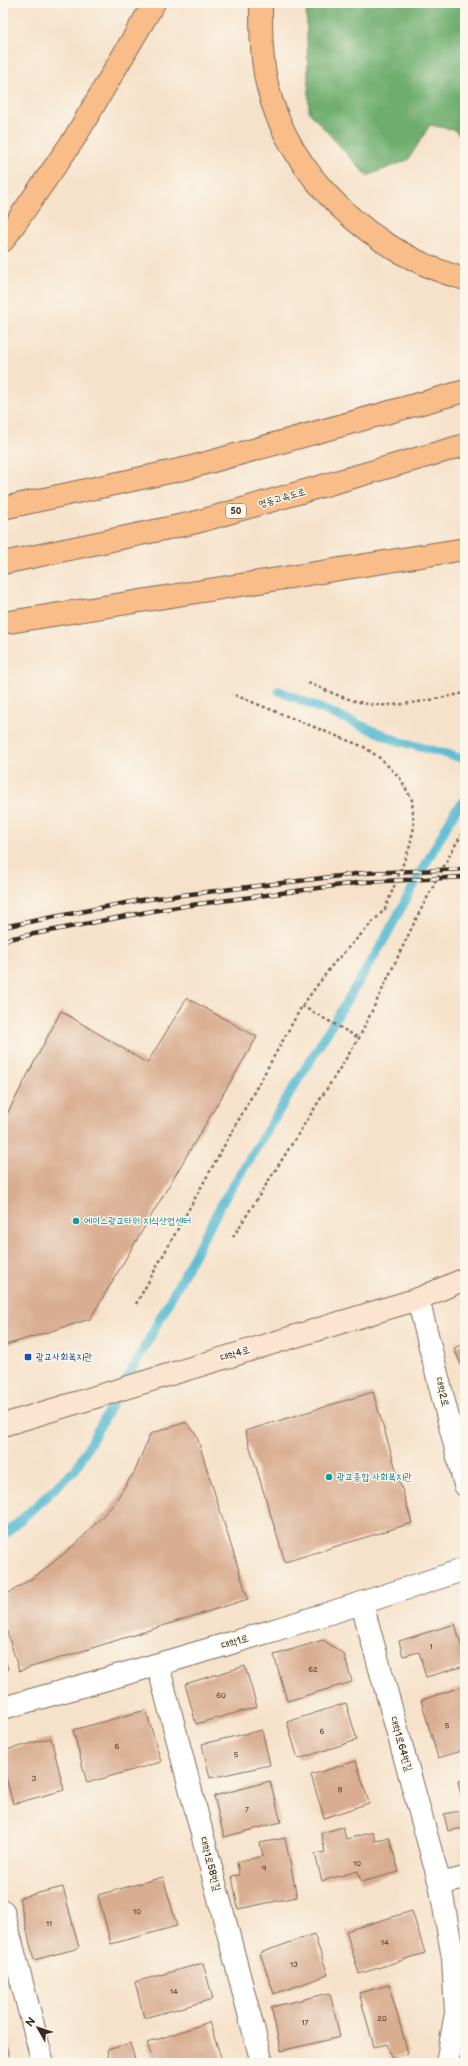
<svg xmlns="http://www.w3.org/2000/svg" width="468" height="2066" viewBox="0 0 468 2066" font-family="'Balsamiq Sans','Poor Story',sans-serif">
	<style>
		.forest { fill: #6ead6e; stroke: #546c46 }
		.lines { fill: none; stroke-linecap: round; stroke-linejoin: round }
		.stream { stroke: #52b9d0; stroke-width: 9 }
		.building { fill: #d9ad91 }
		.street-casing { stroke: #7c6a5a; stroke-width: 24 }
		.secondary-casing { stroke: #7c6a5a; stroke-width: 24 }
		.highway-casing { stroke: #7c6a5a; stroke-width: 24 }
		.path { stroke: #7c6a5a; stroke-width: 2.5; stroke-dasharray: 3 3; stroke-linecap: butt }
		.street { stroke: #fff; stroke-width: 22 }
		.secondary { stroke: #fce5d0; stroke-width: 22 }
		.highway { stroke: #f8bd89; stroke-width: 22 }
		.rail-casing { stroke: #3b2a1e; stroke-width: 4.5 }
		.rail { stroke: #fbf7ec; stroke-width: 3; stroke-dasharray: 9; stroke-linecap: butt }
		.culture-dot { fill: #0f9aa8; stroke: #fbf7ec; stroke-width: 1.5 }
		.transit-dot { fill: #1a4fb4; stroke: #fbf7ec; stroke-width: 1.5 }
		.labels { text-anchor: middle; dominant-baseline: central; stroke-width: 3; stroke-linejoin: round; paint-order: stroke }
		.number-label { font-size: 8px; fill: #624b3b }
		.shield { fill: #fbf7ec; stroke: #75685c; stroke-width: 1 }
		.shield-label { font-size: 9px; font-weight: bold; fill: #3b2a1e }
		.street-label { font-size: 10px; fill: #3b2a1e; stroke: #fbf7ec }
		.culture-label { font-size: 10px; fill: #0d838f; stroke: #fbf7ec; text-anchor: start }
		.transit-label { font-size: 10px; fill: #164399; stroke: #fbf7ec; text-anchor: start }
	</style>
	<rect width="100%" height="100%" fill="#fbf7ec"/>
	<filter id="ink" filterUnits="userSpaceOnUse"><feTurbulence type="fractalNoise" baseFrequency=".025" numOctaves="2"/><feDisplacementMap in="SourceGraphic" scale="8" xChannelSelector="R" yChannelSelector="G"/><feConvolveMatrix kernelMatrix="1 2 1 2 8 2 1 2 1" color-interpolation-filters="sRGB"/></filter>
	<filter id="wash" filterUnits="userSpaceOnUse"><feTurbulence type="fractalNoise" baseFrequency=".012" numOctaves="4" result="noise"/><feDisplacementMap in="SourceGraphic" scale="16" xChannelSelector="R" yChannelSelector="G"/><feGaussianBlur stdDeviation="0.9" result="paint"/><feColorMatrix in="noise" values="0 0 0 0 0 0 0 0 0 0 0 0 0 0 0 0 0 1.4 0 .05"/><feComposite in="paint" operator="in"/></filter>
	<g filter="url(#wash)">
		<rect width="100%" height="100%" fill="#f6e2ca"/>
		<path class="forest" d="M306 3H465V140L454 130 430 125 408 160 367 176 309 112Z"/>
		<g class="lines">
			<path class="stream" d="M279 691 398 741 465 759
				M3 1536 75 1470 149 1339 221 1205 380 947 455 811 465 800"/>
		</g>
		<g id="blocks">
			<path class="building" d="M187 998 257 1037 90 1319 3 1346V1122L61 1011 147 1063Z
				M465 1343V1374L454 1348Z
				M373 1392 412 1523 285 1562 245 1431Z
				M186 1422 196 1434 248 1599 19 1671 3 1618V1597L43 1571 80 1540 112 1506 135 1471 150 1434Z
				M455 1624 465 1658V1666L426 1677 419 1652 403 1656 399 1641Z
				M323 1640 344 1654 352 1682 287 1701 274 1655Z
				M3 1654 8 1669 3 1671Z
				M245 1666 257 1707 196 1724 185 1684Z
				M465 1686V1750L438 1758 421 1700Z
				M346 1703 357 1740 298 1759 287 1722Z
				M146 1710 161 1762 87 1783 73 1730Z
				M262 1730 270 1765 210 1778 202 1744Z
				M51 1738 64 1790 13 1804 3 1766V1751Z
				M356 1761 369 1803 324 1818 311 1775Z
				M465 1780V1828L448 1831 444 1814 464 1810 458 1781Z
				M270 1781 281 1822 224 1837 214 1796Z
				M343 1827 346 1839 373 1832 375 1841 389 1837 399 1872 361 1882 358 1871 322 1881 315 1854 325 1852 321 1833Z
				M285 1838 297 1897 238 1909 232 1876 239 1875 237 1862 263 1856 260 1843Z
				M163 1877 177 1926 111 1944 98 1895Z
				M63 1887 79 1948 34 1960 19 1898Z
				M412 1911 425 1953 359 1974 346 1931Z
				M314 1934 328 1975 274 1994 260 1953Z
				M203 1963 213 1999 144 2018 135 1982Z
				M389 1985 408 2053 391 2058 387 2044 374 2047 359 1993Z
				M330 1993 340 2037 281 2051 271 2007Z
				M209 2022 223 2063H154L147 2043Z
				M3 2035 9 2055 3 2057Z
				M130 2043 136 2063H104L109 2061 107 2050Z"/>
		</g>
	</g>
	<g filter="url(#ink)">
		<use href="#blocks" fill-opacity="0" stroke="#7c6a5a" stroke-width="1"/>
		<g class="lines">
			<defs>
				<path id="street" d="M418 1299 465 1485
					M362 1604 440 1884 453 1958 456 2013 447 2063
					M158 1665 262 2063
					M3 1708C158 1665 312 1621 465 1569
					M440 1884 465 1878
					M3 1911 43 2063"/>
				<path id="secondary" d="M3 1425 418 1299 465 1279"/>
				<path id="highway" d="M261 3C261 30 261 58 267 84 288 177 375 255 465 279
					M3 241 74 139 154 3
					M3 508 188 468 465 391
					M3 563 197 522 465 445
					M3 623 465 549"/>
			</defs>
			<use href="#street" class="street-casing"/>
			<use href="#secondary" class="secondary-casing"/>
			<use href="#highway" class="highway-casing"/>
			<path class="path" d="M308 683C333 693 361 707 388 705 414 704 440 698 465 693
				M302 1006 359 1038
				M233 1237 359 1038 417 917 454 847 465 830
				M136 1304 302 1006 333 964 385 909 409 849 414 827 412 800 400 778 381 759 364 747 232 694"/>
			<use href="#street" class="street"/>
			<use href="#secondary" class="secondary"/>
			<use href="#highway" class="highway"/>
			<defs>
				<path id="rail" d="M3 927 141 900 364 873 465 869
					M3 940 152 911 198 904 364 882 465 877"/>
			</defs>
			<use href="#rail" class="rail-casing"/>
			<use href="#rail" class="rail"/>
		</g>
	</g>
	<g class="culture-dot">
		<circle cx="76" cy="1221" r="4"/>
		<circle cx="329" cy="1477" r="4"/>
	</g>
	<rect class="transit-dot" x="24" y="1353" width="8" height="8" rx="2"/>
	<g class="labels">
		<g class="number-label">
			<text x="431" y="1646">1</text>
			<text x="313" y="1669">62</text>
			<text x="221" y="1695">60</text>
			<text x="447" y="1725">5</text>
			<text x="322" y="1731">6</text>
			<text x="117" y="1746">6</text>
			<text x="236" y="1754">5</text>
			<text x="34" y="1778">3</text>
			<text x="340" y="1789">8</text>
			<text x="247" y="1809">7</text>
			<text x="357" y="1863">10</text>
			<text x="264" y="1868">9</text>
			<text x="137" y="1911">10</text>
			<text x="49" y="1923">11</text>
			<text x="385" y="1942">14</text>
			<text x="294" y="1964">13</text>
			<text x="174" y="1991">14</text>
			<text x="382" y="2018">20</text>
			<text x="305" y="2022">17</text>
		</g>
		<rect class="shield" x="226" y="504" width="20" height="14" rx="3"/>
		<g class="shield-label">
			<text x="236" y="511">50</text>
		</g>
		<g class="street-label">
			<text transform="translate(282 498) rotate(-16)">영동고속도로</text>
			<text transform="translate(235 1354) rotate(-17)">대학4로</text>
			<text transform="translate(442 1392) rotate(76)">대학2로</text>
			<text transform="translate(235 1642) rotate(-17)">대학1로</text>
			<text transform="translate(401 1744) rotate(74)">대학1로64번길</text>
			<text transform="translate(210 1864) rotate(75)">대학1로58번길</text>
		</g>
		<g class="culture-label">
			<text x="84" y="1221">에이스광교타워 지식산업센터</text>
			<text x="337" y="1477">광교종합 사회복지관</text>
		</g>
		<g class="transit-label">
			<text x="36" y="1357">광교사회복지관</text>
		</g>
	</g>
	<rect width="468" height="2066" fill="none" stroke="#fbf7ec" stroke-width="16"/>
	<g transform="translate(38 2028) rotate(309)" stroke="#fbf7ec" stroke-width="3" paint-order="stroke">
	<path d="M0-3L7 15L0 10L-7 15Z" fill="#3b2a1e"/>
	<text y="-6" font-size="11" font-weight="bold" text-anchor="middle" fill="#3b2a1e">N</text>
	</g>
</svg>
